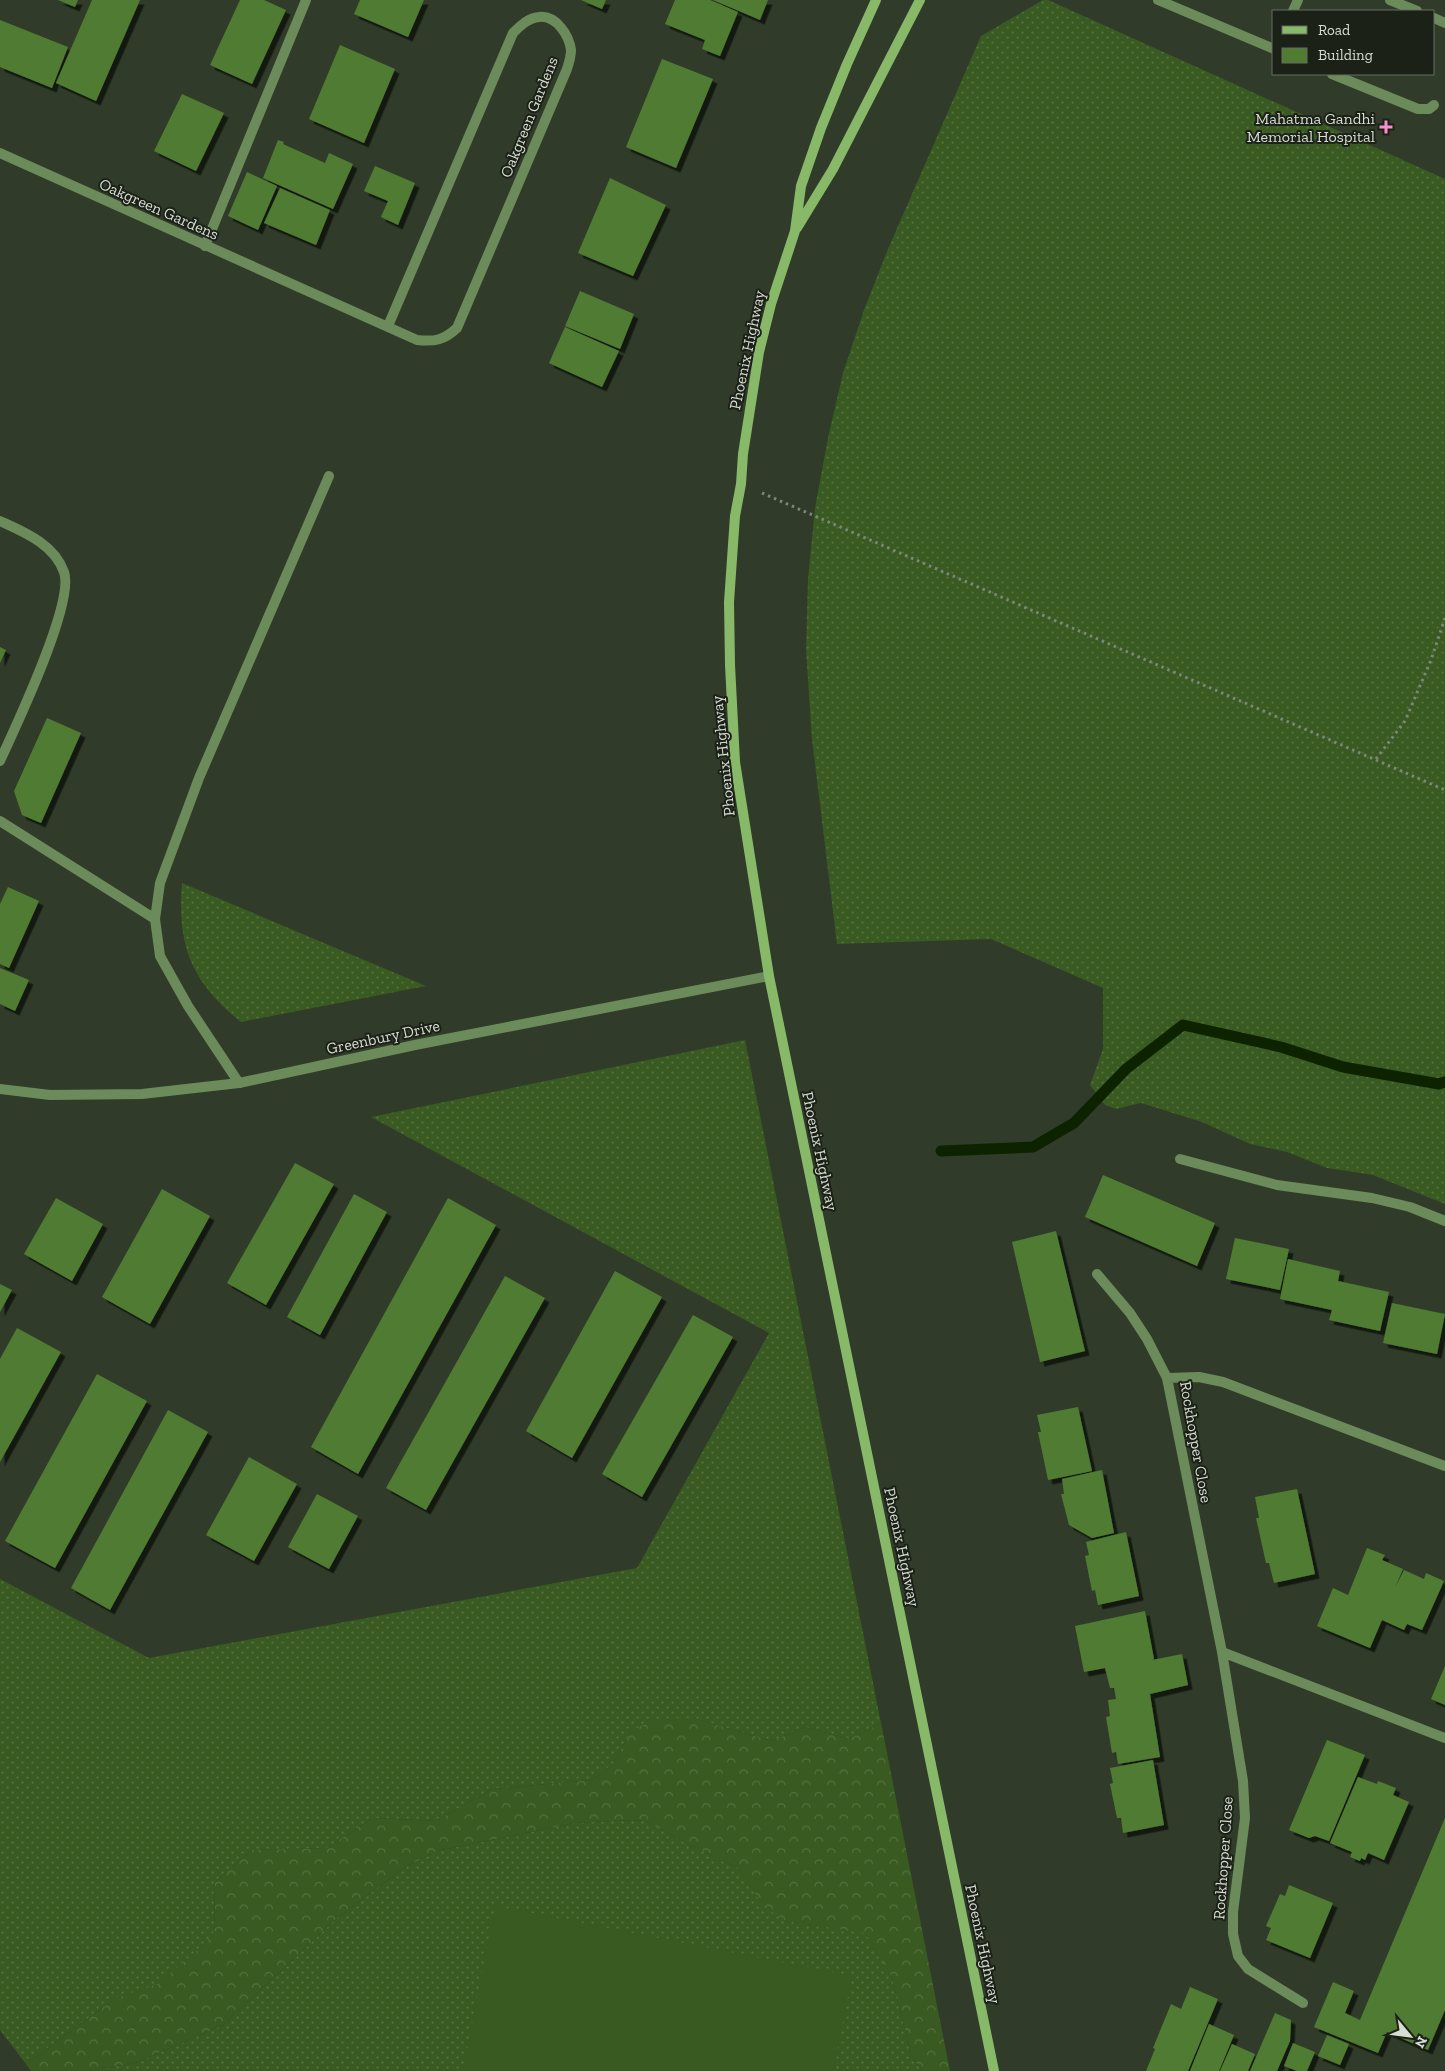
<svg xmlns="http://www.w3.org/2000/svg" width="1445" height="2071" viewBox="0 0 1445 2071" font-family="'Zilla Slab',serif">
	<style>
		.grass { fill: url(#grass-dots) }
		.forest { fill: url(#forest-crowns) }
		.garden { fill: #395a21 }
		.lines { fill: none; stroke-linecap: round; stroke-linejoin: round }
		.stream { stroke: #0d2300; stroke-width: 11 }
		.building { fill: #507c31; filter: url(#shadow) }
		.path { stroke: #7d8777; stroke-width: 3; stroke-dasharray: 2.5 4; stroke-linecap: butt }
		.lane { stroke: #6c8b5a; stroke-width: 10 }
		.street { stroke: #6c8b5a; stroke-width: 10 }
		.secondary { stroke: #88b969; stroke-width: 10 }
		.poi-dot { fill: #f790ce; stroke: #1c2118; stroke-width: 2 }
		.labels { text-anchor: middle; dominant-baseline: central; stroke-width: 4; stroke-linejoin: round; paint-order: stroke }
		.street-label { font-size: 16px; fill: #d6ddd1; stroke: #1c2118 }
		.poi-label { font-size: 16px; fill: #d6ddd1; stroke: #1c2118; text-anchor: end }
	</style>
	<defs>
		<pattern id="grass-dots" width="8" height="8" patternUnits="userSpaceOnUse" patternTransform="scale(1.25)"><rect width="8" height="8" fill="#395a21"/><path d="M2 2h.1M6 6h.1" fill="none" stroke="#557140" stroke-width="1.8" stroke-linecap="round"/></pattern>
		<pattern id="forest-crowns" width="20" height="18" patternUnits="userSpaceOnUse" patternTransform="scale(1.25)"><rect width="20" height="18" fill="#395a21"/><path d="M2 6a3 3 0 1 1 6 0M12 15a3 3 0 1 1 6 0" fill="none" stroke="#557140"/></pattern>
		<filter id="shadow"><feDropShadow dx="4.5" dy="4.5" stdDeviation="0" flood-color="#0009"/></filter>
	</defs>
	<rect width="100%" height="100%" fill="#303c29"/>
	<path class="grass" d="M1043 0H1048L1445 179V1204L1373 1175 1327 1168 1287 1152 1250 1144 1202 1122 1141 1103 1116 1109 1105 1105 1090 1085 1103 1049V988L991 939 837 944 812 739 806 650 808 579 815 508 828 438 843 373 864 310 888 249 981 36Z
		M182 883 426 986 241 1022C191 982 177 946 182 883Z
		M745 1040 881 1723 849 1739 805 1727 772 1741 693 1718 631 1731 613 1764 592 1780 492 1789 436 1821 373 1818 327 1848 252 1850 215 1882 214 1932 202 1946 158 1985 116 1998 26 2064 0 2030V1579L149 1658 637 1568 769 1333 371 1117Z
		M632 1820 645 1821 708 1854 737 1867 750 1885 786 1921 865 1932 892 1977 911 2055 922 2071H87L135 2063 223 2025 336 1919 402 1869 437 1851 574 1823Z"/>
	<path class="forest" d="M693 1718 772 1741 805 1727 849 1739 881 1723 950 2071H922L911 2055 892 1977 865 1933 786 1921 764 1907 737 1867 708 1854 645 1821 632 1820 574 1823 437 1851 402 1869 336 1919 223 2025 135 2063 87 2071H31L26 2064 116 1998 158 1984 202 1946 214 1932 215 1882 252 1850 327 1848 373 1818 436 1821 492 1789 592 1780 613 1764 631 1731 656 1719Z"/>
	<path class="garden" d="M495 1906 852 1976 833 2071H463Z"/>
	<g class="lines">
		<path class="stream" d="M941 1151 1033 1147 1074 1123 1126 1069 1183 1025 1281 1047 1343 1067 1439 1084 1445 1082"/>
	</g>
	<path class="building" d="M58 0H78L75 7Z
		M92 0H140L96 101 56 83Z
		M240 0H264L286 10 252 84 210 65Z
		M360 0H424L408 37 354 14Z
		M581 0H606L602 9Z
		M675 0H710L738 12 720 56 702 49 705 40 665 24Z
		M713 0H768L760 20Z
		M0 20 68 47 52 88 0 67Z
		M340 45 395 69 364 143 309 119Z
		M662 59 713 79 676 168 626 147Z
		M182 94 224 113 196 171 154 151Z
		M278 140 284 142 283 144 325 163 329 153 353 164 333 209 263 178Z
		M375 166 415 183 398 225 381 217 388 201 364 191Z
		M247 172 277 186 258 230 228 216Z
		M610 178 666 205 633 276 578 253Z
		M280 188 330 210 316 245 264 223Z
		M580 291 634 314 620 349 565 326Z
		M565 327 619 351 602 387 549 363Z
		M0 647 6 650 0 663Z
		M47 718 81 733 41 823 22 815 14 791Z
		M8 887 39 901 9 968 0 964V904Z
		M0 968 29 980 15 1011 0 1004Z
		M295 1163 334 1184 266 1305 227 1283Z
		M1103 1175 1215 1223 1197 1266 1085 1217Z
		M162 1189 210 1216 150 1324 102 1297Z
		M354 1194 387 1212 320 1335 287 1317Z
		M56 1198 103 1224 72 1281 24 1254Z
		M448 1198 496 1225 358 1474 311 1447Z
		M1056 1231 1085 1351 1040 1362 1012 1242Z
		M1235 1238 1289 1249 1280 1290 1226 1279Z
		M1288 1259 1340 1271 1338 1281 1389 1292 1380 1331 1329 1320 1332 1310 1280 1299Z
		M615 1271 662 1297 572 1458 526 1431Z
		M505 1276 545 1298 426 1510 386 1488Z
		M0 1284 12 1290 0 1312Z
		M1392 1303 1445 1314 1437 1354 1383 1343Z
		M693 1315 733 1337 642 1497 602 1474Z
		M17 1328 61 1352 0 1462V1359Z
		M97 1374 147 1401 55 1568 5 1541Z
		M1078 1407 1092 1471 1048 1480 1038 1432H1041L1037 1415Z
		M168 1410 208 1432 110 1610 71 1588Z
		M249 1457 297 1484 254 1561 206 1535Z
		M1102 1470 1114 1533 1092 1538 1069 1525 1061 1494H1064L1062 1479Z
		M1297 1489 1315 1574 1274 1583 1269 1563H1266L1256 1518H1259L1255 1497Z
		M317 1494 358 1516 329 1569 288 1547Z
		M1126 1532 1139 1596 1098 1605 1095 1590 1092 1591 1085 1556 1089 1555 1086 1542Z
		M1367 1548 1385 1555 1382 1560 1403 1569 1395 1588 1404 1570 1424 1579 1426 1573 1444 1581 1422 1630 1407 1624 1404 1630 1382 1620 1370 1648 1317 1626 1333 1588 1348 1595Z
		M1145 1611 1154 1659 1152 1660 1182 1654 1188 1685 1150 1694 1160 1757 1118 1764 1116 1752 1112 1753 1106 1717 1110 1716 1108 1700 1116 1699 1114 1688H1110L1105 1668 1084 1672 1075 1626Z
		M1445 1666V1705L1431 1699Z
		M1327 1740 1365 1755 1329 1841 1315 1836 1309 1838 1289 1830Z
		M1153 1760 1164 1825 1123 1833 1121 1818H1117L1110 1784 1113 1783 1110 1768Z
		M1358 1777 1377 1784 1378 1781 1396 1788 1393 1795 1409 1802 1384 1860 1368 1853 1365 1860 1361 1858 1360 1861 1350 1857 1352 1852 1330 1843Z
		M1445 1818V2010L1428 2050 1387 2032 1378 2053 1314 2027 1333 1982 1354 1991 1345 2013 1360 2020Z
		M1289 1885 1333 1903 1310 1958 1266 1940 1271 1928 1266 1926 1280 1894 1285 1896Z
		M1190 1987 1218 1999 1188 2071H1146L1155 2049 1153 2048 1171 2004 1181 2009Z
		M1275 2013 1291 2020 1290 2041 1277 2071H1250Z
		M1209 2024 1234 2035 1219 2071H1190Z
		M1327 2035 1349 2044 1340 2065 1318 2056Z
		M1293 2043 1315 2052 1307 2071H1297L1284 2066Z
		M1232 2044 1255 2054 1248 2071H1220Z"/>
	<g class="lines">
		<path class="path" d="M762 493 1445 790
			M1376 759 1405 721 1431 660 1445 618"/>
		<path class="lane" d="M1158 0 1274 49
			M1390 0 1417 11
			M1293 11 1298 0
			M1434 18 1445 23
			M1332 74 1418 109H1429L1434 105
			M205 246 306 0
			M0 521C24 532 54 544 64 572 75 603 15 728 0 761
			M0 821 155 919
			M239 1083 188 1006 160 956 155 919 160 883 199 778 329 476
			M1180 1159 1277 1185 1372 1198 1410 1207 1445 1221"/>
		<path class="street" d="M0 153 417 340C435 342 444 340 457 328L567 69C569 63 571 56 571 50 569 35 556 15 539 17 528 18 520 26 513 33L388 326
			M0 1089 50 1095 142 1094 239 1083 415 1045 769 976
			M1097 1274 1130 1313 1147 1339 1167 1378
			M1222 1652 1445 1738
			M1303 2003 1248 1969 1238 1956 1233 1934V1912L1245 1818 1243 1781 1222 1652 1167 1378 1199 1377 1223 1382 1445 1466"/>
		<path class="secondary" d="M876 0 847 64 821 128 801 186 795 231 771 304 759 352 743 454 741 484 735 516 729 602 730 665 735 762 769 976 994 2071
			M797 228 833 169 920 0"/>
	</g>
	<path class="poi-dot" d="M1383.5 119.5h5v5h5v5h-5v5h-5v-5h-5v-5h5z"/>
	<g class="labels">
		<g class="street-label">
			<text transform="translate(529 117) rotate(-68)">Oakgreen Gardens</text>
			<text transform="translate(159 209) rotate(24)">Oakgreen Gardens</text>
			<text transform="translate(747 350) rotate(-78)">Phoenix Highway</text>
			<text transform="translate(723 756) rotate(-96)">Phoenix Highway</text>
			<text transform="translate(383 1037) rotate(-12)">Greenbury Drive</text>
			<text transform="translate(820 1151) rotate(78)">Phoenix Highway</text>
			<text transform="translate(1196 1442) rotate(80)">Rockhopper Close</text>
			<text transform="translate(902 1547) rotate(78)">Phoenix Highway</text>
			<text transform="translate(1223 1858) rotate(-86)">Rockhopper Close</text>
			<text transform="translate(983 1944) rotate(78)">Phoenix Highway</text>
		</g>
		<g class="poi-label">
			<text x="1375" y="118">Mahatma Gandhi<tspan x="1375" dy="18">Memorial Hospital</tspan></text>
		</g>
	</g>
	<rect x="1272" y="10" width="162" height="65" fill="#1c2118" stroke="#666c62"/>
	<rect x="1282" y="26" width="25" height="8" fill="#88b969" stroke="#666c62"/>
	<text x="1318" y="35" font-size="15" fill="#d6ddd1">Road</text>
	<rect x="1282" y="48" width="25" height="15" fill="#507c31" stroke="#666c62"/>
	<text x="1318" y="60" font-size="15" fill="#d6ddd1">Building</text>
	<g transform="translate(1410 2036) rotate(119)" stroke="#1c2118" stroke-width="4" paint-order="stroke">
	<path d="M0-4L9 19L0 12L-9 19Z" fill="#d6ddd1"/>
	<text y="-8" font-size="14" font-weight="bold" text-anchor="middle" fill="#d6ddd1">N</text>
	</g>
</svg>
